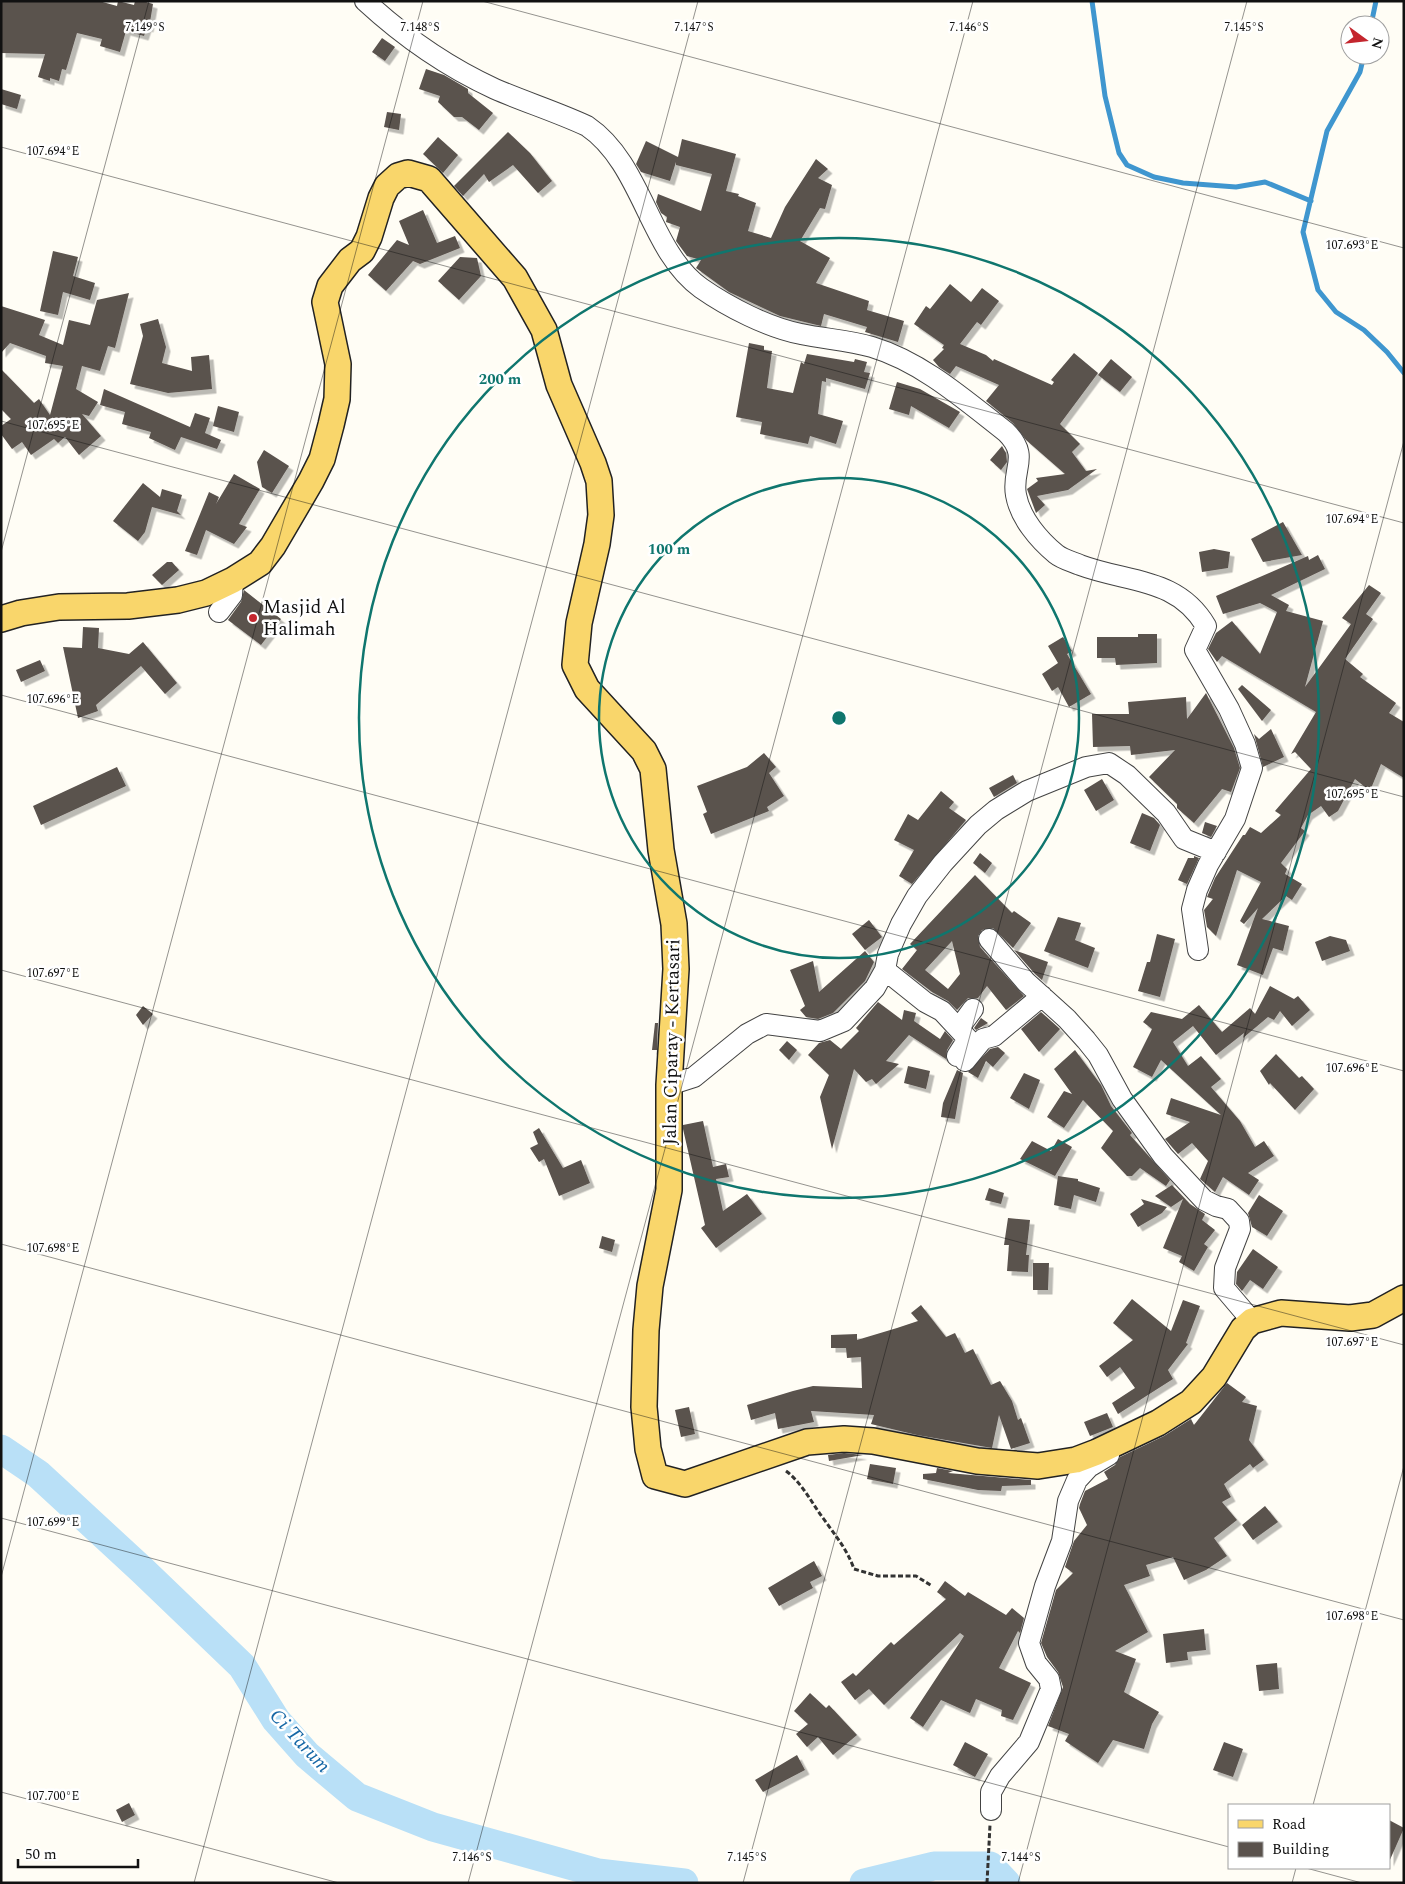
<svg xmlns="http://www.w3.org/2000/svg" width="1405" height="1884" viewBox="0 0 1405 1884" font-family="Spectral,serif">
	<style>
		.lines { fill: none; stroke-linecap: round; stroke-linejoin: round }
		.stream { stroke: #3f96cf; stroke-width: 5 }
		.river { stroke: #b9e0f7; stroke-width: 29 }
		.building { fill: #5a524d; fill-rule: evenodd; filter: url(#shadow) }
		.minor-casing { stroke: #444; stroke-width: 22 }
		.major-casing { stroke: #222; stroke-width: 28 }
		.path { stroke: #333; stroke-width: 3; stroke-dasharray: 5 2.5; stroke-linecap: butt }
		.minor { stroke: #fff; stroke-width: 20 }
		.major { stroke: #f9d66b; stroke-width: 25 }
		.ticks { fill: none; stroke: #111; stroke-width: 1; stroke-opacity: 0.45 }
		.ring { fill: none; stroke: #0f766e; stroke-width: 2.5 }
		.poi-dot { fill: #c4262e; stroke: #fff; stroke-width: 2 }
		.labels { text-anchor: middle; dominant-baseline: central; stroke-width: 5; stroke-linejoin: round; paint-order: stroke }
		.poi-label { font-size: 19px; fill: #111; stroke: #fff; text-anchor: start }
		.street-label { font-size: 19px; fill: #111; stroke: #fff }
		.water-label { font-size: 20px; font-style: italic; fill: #1768a6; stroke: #fff }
		.ticks-label { font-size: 12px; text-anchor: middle; fill: #111; stroke: #fff; stroke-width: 5; stroke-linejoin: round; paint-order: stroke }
		.centre { fill: #0f766e; stroke: #fff; stroke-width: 2.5 }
		.ring-label { font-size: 15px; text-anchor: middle; font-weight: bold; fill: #0f766e; stroke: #fff; stroke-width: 5; stroke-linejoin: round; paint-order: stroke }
	</style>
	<defs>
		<filter id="shadow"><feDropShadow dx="4.5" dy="4.5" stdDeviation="0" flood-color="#0004"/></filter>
	</defs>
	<rect width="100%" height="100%" fill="#fffdf5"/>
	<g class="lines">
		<path class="stream" d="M1092 1 1105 96 1119 153 1127 165 1154 177 1183 183 1236 187 1265 182 1311 201
			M1371 25 1376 1
			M1364 55 1360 72 1327 131 1303 232 1318 290 1336 312 1364 330 1387 352 1404 373"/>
		<path class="river" d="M1 1449 38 1474 142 1570 242 1666 276 1720 307 1755 357 1797 433 1827 598 1873 684 1883
			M864 1883 934 1866H990L1006 1883"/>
	</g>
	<path class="building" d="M1 1H99L117 6 118 1 134 5 135 1H143L153 4 149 28 147 27 144 36 126 31 120 52 100 46 102 39 77 33 66 70 62 69 59 81 50 78V81L38 77 45 54 1 53Z
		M382 38 395 47 385 61 372 52Z
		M426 69 444 75 468 89V93L493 113 479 130 462 117H454L438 102 440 96 419 89Z
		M1 89 21 95 17 109 1 104Z
		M387 112 401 114 399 130 384 127Z
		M508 132 530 153 552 181 538 193 513 165 489 182 484 174 463 196 454 186Z
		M438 137 458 155 443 173 423 154Z
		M682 139 736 154 726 191 739 194 738 196 756 203 748 231 771 238 785 207 816 159 828 169 818 178 832 185 825 209 820 208 800 241 830 258 816 283 869 301 867 310 904 321 898 342 865 332 867 327 824 314 821 326 780 316 729 292 696 268 701 260 687 256 676 241 680 227 666 222 667 217 661 213 656 202 658 194 701 211 712 174 676 165V162L670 181 641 172 636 164 646 141 678 157Z
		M423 210 437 243 455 236 460 248 420 264 413 261 386 291 368 275 397 240 409 245 399 221Z
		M53 251 78 257 73 276 95 283 90 300 63 292 58 315 40 311Z
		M460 257 477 258 481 276 459 300 438 281Z
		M950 284 971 302 982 288 999 301 981 325 977 322 960 344 986 355 993 361 994 359 1052 385 1054 382 1051 380 1074 353 1098 373 1060 424 1080 444 1072 452 1086 471 1097 469 1068 490 1037 496 1045 505 1036 513 1027 489 1038 481 1036 478 1065 474 1026 440 1013 423 986 401 999 385 956 366 950 374 939 367 933 360 944 349 942 348 944 345 914 324 926 306 930 309Z
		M129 293 115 348 108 346 100 371 82 366 76 389 98 402 89 416 82 414 101 436 79 455 65 437 58 443 54 439 31 455 22 442 12 449 1 434V426L11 419 1 409V369L34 403 39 399 50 415 63 366 45 363 46 356 10 343 1 353V306L45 320 39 335 63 345 69 320 90 325 97 300Z
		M158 319 166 347 162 363 192 371 191 357 209 355 212 389 168 393 130 384 143 336 140 324Z
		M749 343 764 346V350L772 351 767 388 793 393 801 362 804 364 807 354 854 362 855 359 867 362 864 372 870 373 865 389 826 378V382L822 381 818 414 843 421 836 444 810 436 808 444 760 434 762 422 736 417Z
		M1111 359 1132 377 1120 392 1098 375Z
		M897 382 920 389 960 412 949 428 911 406 909 415 889 409Z
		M104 389 190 427 195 413 210 418 205 433 221 440 217 449 181 437 175 450 149 438 151 432 122 424 125 412 100 405Z
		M218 406 239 412 234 432 213 426Z
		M1002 446 1006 453 1007 462 1001 470 990 460Z
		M264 450 289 466 272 493 262 487 257 462Z
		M234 474 260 489 239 524 247 527 234 544 206 530 197 555 185 551 209 492 219 497 216 504Z
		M143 483 160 497 162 489 182 495 177 511 181 515 152 507 145 532 138 541 113 521Z
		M1283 522 1302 555 1263 562 1251 539Z
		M1214 549 1230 552 1228 568 1202 572 1199 552Z
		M1318 555 1325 569 1271 595 1289 605 1286 611 1323 621 1305 687 1351 624 1342 618 1369 585 1381 593 1366 614 1373 619 1345 659 1363 674 1360 677 1396 703 1389 713 1404 722V778L1381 764 1370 791 1355 779 1338 811 1329 817 1321 806 1308 815 1301 828 1305 831 1281 863 1287 869 1285 874 1302 884 1292 900 1286 896 1262 919 1289 926 1283 951 1273 948 1263 975 1237 965 1258 908 1244 924 1240 921 1261 882 1237 870 1216 936 1207 927 1204 910 1213 899 1207 897 1215 878 1243 835H1245L1250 827 1261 833 1281 815 1275 811 1311 769 1295 752 1291 754 1316 712 1222 656 1217 662 1208 649 1216 633 1232 621 1260 654 1277 612 1260 603 1223 614 1216 596 1308 556 1309 560Z
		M167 562H172L179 570 162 585 152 575Z
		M244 590 281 619 261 645 228 620 241 602Z
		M83 627 99 628 98 648 129 654 143 642 177 683 165 694 141 666 96 705 98 711 78 718 63 647 82 648Z
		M1138 634H1157V663L1116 665 1115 658H1097V637H1138Z
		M1063 637 1072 651 1067 654 1091 694 1069 707 1058 687 1052 691 1042 674 1058 663 1048 646Z
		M40 660 45 671 21 682 16 670Z
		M1242 685 1271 710 1262 721 1238 689Z
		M1206 693 1234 748 1240 768 1231 792 1222 789 1194 823 1177 808V804L1149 777 1175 750 1131 755 1130 746 1093 747 1092 714H1129L1128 702 1186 697 1187 719Z
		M1271 729 1284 757 1263 767 1254 734 1259 739Z
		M764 753 776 767 769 773 784 796 767 807 769 811 711 834 703 814 707 812 697 786 747 767Z
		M117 767 126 786 41 825 33 806Z
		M1013 775 1017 783 994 797 989 788Z
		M1102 779 1114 800 1096 811 1084 790Z
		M941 791 954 802 949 808 966 820 912 884 899 876 914 850 894 840 908 814 918 820Z
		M1142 813 1154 818 1160 825 1150 851 1130 843Z
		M1205 822 1217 826 1211 837 1202 833Z
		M980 853 992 863 985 873 973 863Z
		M1194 856 1199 858 1187 884 1178 880 1188 858H1194Z
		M975 875 1012 913 1014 911 1031 923 1013 948 993 928 982 930 978 936 980 947 1024 996 1006 1010 987 986 978 998H968L957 1010 948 1001 932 992 902 969 917 950 910 944ZM952 941 960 974 948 989 925 970Z
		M1058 917 1081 923 1075 940 1095 948 1088 968 1044 951Z
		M869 920 882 937 865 950 852 934Z
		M1157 934 1175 939 1160 997 1138 991 1147 962H1150Z
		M1330 936 1346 940 1350 951 1322 961 1315 942Z
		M1014 950 1048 962 1042 980 1035 974Z
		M865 951 874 962 865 981 833 1013 818 1019 806 1017 800 1010 805 1006 790 970 813 961 819 992Z
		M1270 986 1294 999 1298 996 1310 1010 1292 1026 1280 1011 1274 1020 1268 1017 1243 1038 1244 1033 1216 1055 1193 1026 1173 1042 1188 1066 1201 1056 1221 1079 1211 1087 1240 1121 1255 1147 1264 1141 1274 1156 1248 1173 1259 1180 1249 1195 1223 1177 1215 1192 1200 1179 1208 1161 1192 1143 1178 1154 1165 1139 1190 1122 1166 1114 1171 1098 1221 1115 1161 1060 1152 1077 1133 1067 1152 1029 1143 1022 1151 1012 1182 1019 1199 1005 1222 1032 1250 1008 1255 1014Z
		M878 1002 902 1020 904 1010 916 1013 914 1021 940 1039 945 1031 953 1040 947 1050 946 1059 909 1035 886 1061 899 1064 876 1084 872 1079 866 1082 854 1069 832 1149 820 1097 829 1075 808 1055 819 1043 830 1040 841 1049 859 1031 856 1028Z
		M143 1006 153 1014 143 1025 136 1015Z
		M1041 1012 1060 1029 1039 1052 1021 1029Z
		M981 1018 988 1023 976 1030 974 1028Z
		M655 1023H658L657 1050H652Z
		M787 1041 797 1050 789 1060 779 1050Z
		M998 1047 1005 1053 993 1067 986 1061 978 1078 968 1072 990 1049Z
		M1075 1050 1101 1085 1111 1106 1132 1133 1130 1135 1170 1180 1166 1186 1140 1168 1132 1176H1127L1101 1148 1113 1131 1083 1100 1064 1128 1047 1117 1064 1091 1072 1094 1054 1069Z
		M1276 1054 1299 1078 1302 1076 1314 1089 1295 1110 1270 1083 1269 1085 1260 1071Z
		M908 1066 930 1071 926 1089 904 1083Z
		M957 1070 963 1073 955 1119 941 1117 943 1103Z
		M1024 1073 1040 1080 1029 1109 1010 1098Z
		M703 1121 713 1167 726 1164 729 1177 716 1179 723 1211 747 1194 762 1214 716 1248 701 1228 705 1225 683 1129V1125Z
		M539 1128 563 1168 581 1160 590 1183 559 1196 544 1159 539 1162 530 1148 538 1144 533 1132Z
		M1058 1139 1072 1147 1055 1176 1020 1159 1032 1141 1051 1151Z
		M1058 1176 1078 1179V1181L1100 1188 1096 1202 1074 1195 1071 1209 1054 1205Z
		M1172 1185 1190 1204 1205 1214 1202 1220 1215 1230 1204 1244 1208 1247 1194 1271 1179 1262 1182 1256 1163 1248 1183 1199 1171 1207 1155 1196Z
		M989 1188 1004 1193 1001 1204 985 1200Z
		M1259 1195 1283 1211 1267 1236 1252 1227 1248 1213Z
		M1141 1199 1167 1207 1162 1213 1138 1227 1130 1214 1144 1204Z
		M1008 1218 1030 1220 1026 1255H1029L1028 1272 1007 1271 1009 1245H1004Z
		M602 1236 615 1240 612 1252 599 1248Z
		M1253 1249 1278 1267 1263 1289 1250 1280 1242 1291 1236 1284 1237 1272Z
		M1033 1263H1049L1048 1290H1033Z
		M1132 1299 1171 1331 1183 1300 1200 1306 1186 1343 1188 1344 1168 1370 1173 1379 1118 1414 1112 1403 1135 1388 1120 1367 1107 1377 1099 1366 1133 1340 1113 1323Z
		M921 1305 946 1337 955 1333 965 1353 973 1349 991 1385 1000 1381 1012 1401 1018 1420 1021 1418 1030 1443 1011 1449 999 1415 992 1448 917 1435 871 1424 874 1415 811 1411 814 1422 778 1429 775 1413 751 1420 747 1405 793 1391 813 1386 862 1388 861 1357 847 1358 846 1348H831V1335L857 1334V1340L897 1328 918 1321 911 1313Z
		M1227 1383 1246 1397 1242 1402 1257 1406 1249 1440 1264 1460 1253 1468 1250 1464 1224 1484 1231 1497 1222 1502 1237 1520 1214 1538 1227 1556 1206 1570 1184 1580 1173 1557 1146 1565 1150 1576 1124 1585 1148 1632 1115 1651 1136 1659 1124 1692 1159 1712 1152 1724 1144 1749 1113 1740 1098 1763 1065 1741 1069 1734 1048 1726 1063 1687 1058 1672 1047 1657 1041 1643 1056 1590 1073 1573 1065 1567 1074 1541 1087 1525 1079 1508 1080 1504 1085 1491 1108 1479 1104 1472 1115 1465 1120 1457 1164 1436 1191 1419 1194 1425Z
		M689 1407 695 1434 681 1437 675 1410Z
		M1107 1413 1113 1427 1090 1436 1084 1422Z
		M844 1453 863 1455 829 1461 828 1455Z
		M870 1464 896 1468 893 1484 867 1479Z
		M937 1468 953 1471 948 1473 1031 1480V1485L1002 1486 1001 1491 978 1490 923 1479V1474L936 1473Z
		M1265 1506 1278 1522 1253 1540 1242 1525Z
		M814 1561 822 1576 810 1582 813 1588 779 1606 768 1588Z
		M945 1581 965 1596 968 1592 1006 1615 1012 1608 1024 1618 1020 1633 1018 1631 999 1668 1031 1683 1013 1720 1001 1716 1002 1710 976 1699 970 1713 941 1700 923 1727 910 1718 964 1636 960 1633 884 1705 869 1689 855 1700 841 1682 853 1673 856 1676 891 1642 894 1645 946 1599 937 1592Z
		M1204 1629 1206 1650 1187 1652 1188 1660 1166 1663 1163 1634Z
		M1277 1663 1279 1689 1259 1691 1256 1665Z
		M810 1693 826 1708 829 1705 857 1735 833 1755 818 1737 807 1747 796 1734 808 1724 794 1711Z
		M965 1742 988 1754 975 1777 953 1765Z
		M1224 1742 1243 1749 1233 1777 1213 1770Z
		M797 1755 805 1770 763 1792 755 1780Z
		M129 1803 135 1815 122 1822 116 1810Z
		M1389 1820 1404 1828 1389 1862Z"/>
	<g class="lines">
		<defs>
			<path id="minor" d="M365 1C404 37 447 67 495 89 525 102 557 112 587 126 643 164 649 251 701 288 728 307 769 328 801 334 824 339 849 340 872 347 922 362 965 400 1006 432 1031 457 1011 469 1016 495 1020 518 1039 540 1056 554 1062 559 1073 562 1080 565 1128 583 1177 577 1206 626L1195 650 1229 709 1245 744 1252 768 1235 819 1208 865 1197 890 1192 909 1198 950
				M219 612 232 595 233 580
				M989 939 1026 982 1067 1019 1086 1040 1098 1055 1122 1099 1163 1156 1204 1200 1216 1206 1228 1209 1239 1221 1240 1229 1225 1268 1224 1288 1252 1321
				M885 970 925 1002 942 1011 968 1039 957 1056
				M959 1028 973 1009
				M965 1061 983 1039 994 1036 1042 996
				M669 1085 694 1077 747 1034 766 1024 820 1031 844 1021 875 988 885 970 888 954 901 924 917 896 943 863 978 825 996 810 1027 791 1086 767 1109 763 1127 775 1166 813 1184 839 1216 852
				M991 1810V1792L1000 1776 1029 1742 1051 1689 1049 1679 1036 1663 1029 1643 1045 1586 1062 1541 1068 1501 1077 1480 1089 1467 1109 1455"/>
			<path id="major" d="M1 619 21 613 59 607 128 606 178 600 206 593 233 580 260 563 273 546 311 481 322 459 331 425 337 399 338 364 325 302 330 286 350 260 362 251 369 237 381 198 387 186 398 176 408 173 429 179 515 278 544 330 559 385 593 463 599 481 601 515 597 544 579 623 575 665 587 689 644 751 653 769 661 850 674 924 676 969 669 1085V1190L650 1286 646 1330 644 1407 648 1449 655 1476 685 1484 807 1442 844 1439 873 1441 977 1461 1038 1466 1076 1460 1097 1452 1158 1423 1191 1402 1214 1377 1243 1329 1252 1321 1281 1313 1350 1318 1373 1315 1404 1298"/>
		</defs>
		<use href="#minor" class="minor-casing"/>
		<use href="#major" class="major-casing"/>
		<path class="path" d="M786 1471C803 1484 811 1502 823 1518 835 1535 847 1549 854 1569L878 1576H916L932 1586
			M987 1883 990 1825"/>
		<use href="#minor" class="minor"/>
		<use href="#major" class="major"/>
	</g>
	<path class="ticks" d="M482 1 1404 248M1 147 1404 523M1 421 1404 797M1 552 149 1M1 695 1404 1071M1 970 1404 1345M1 1244 1404 1620M1 1518 1229 1847M1 1577 423 1M1 1792 339 1883M1313 1805 1404 1466M1306 1868 1362 1883M194 1883 698 1M468 1883 973 1M743 1883 1247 1M1018 1883 1404 441M1292 1883 1296 1868"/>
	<g class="ring">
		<circle cx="839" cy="718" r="240"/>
		<circle cx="839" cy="718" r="480"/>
	</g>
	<circle class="poi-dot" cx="253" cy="618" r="5"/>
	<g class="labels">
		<g class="poi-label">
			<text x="263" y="607">Masjid Al<tspan x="263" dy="22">Halimah</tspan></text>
		</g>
		<g class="street-label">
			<text transform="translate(672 1042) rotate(-89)">Jalan Ciparay - Kertasari</text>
		</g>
		<g class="water-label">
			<text transform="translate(300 1741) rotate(47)">Ci Tarum</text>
		</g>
	</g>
	<g class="ticks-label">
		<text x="145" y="31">7.149°S</text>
		<text x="420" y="31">7.148°S</text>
		<text x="694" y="31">7.147°S</text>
		<text x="969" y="31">7.146°S</text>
		<text x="1244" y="31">7.145°S</text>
		<text x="53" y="155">107.694°E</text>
		<text x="1352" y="249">107.693°E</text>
		<text x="53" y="429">107.695°E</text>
		<text x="1352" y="523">107.694°E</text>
		<text x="53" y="703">107.696°E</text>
		<text x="1352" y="798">107.695°E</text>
		<text x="53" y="977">107.697°E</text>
		<text x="1352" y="1072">107.696°E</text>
		<text x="53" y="1252">107.698°E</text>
		<text x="1352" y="1346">107.697°E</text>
		<text x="53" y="1526">107.699°E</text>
		<text x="1352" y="1620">107.698°E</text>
		<text x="53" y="1800">107.700°E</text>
		<text x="472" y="1861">7.146°S</text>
		<text x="747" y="1861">7.145°S</text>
		<text x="1021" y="1861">7.144°S</text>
	</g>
	<circle cx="839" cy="718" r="8" class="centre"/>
	<g class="ring-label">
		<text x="500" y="384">200 m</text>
		<text x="669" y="554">100 m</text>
	</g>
	<rect width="1405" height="1884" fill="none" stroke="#111111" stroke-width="5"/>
	<rect x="1228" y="1804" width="162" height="65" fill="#ffffff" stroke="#a0a0a0"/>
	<rect x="1238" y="1820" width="25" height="8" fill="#f9d66b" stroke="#a0a0a0"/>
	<text x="1272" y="1829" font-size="15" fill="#111111">Road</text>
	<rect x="1238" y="1842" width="25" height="15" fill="#5a524d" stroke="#a0a0a0"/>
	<text x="1272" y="1854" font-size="15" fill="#111111">Building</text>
	<g transform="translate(1365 40) rotate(105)"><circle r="24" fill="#ffffff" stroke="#a0a0a0"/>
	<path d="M0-4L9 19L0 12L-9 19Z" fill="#c4262e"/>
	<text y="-8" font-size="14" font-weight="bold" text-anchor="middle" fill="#111111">N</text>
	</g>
	<path d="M18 1859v8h120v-8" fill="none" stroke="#111111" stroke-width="2.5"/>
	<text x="25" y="1859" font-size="15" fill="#111111" stroke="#ffffff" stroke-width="4" paint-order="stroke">50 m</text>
</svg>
